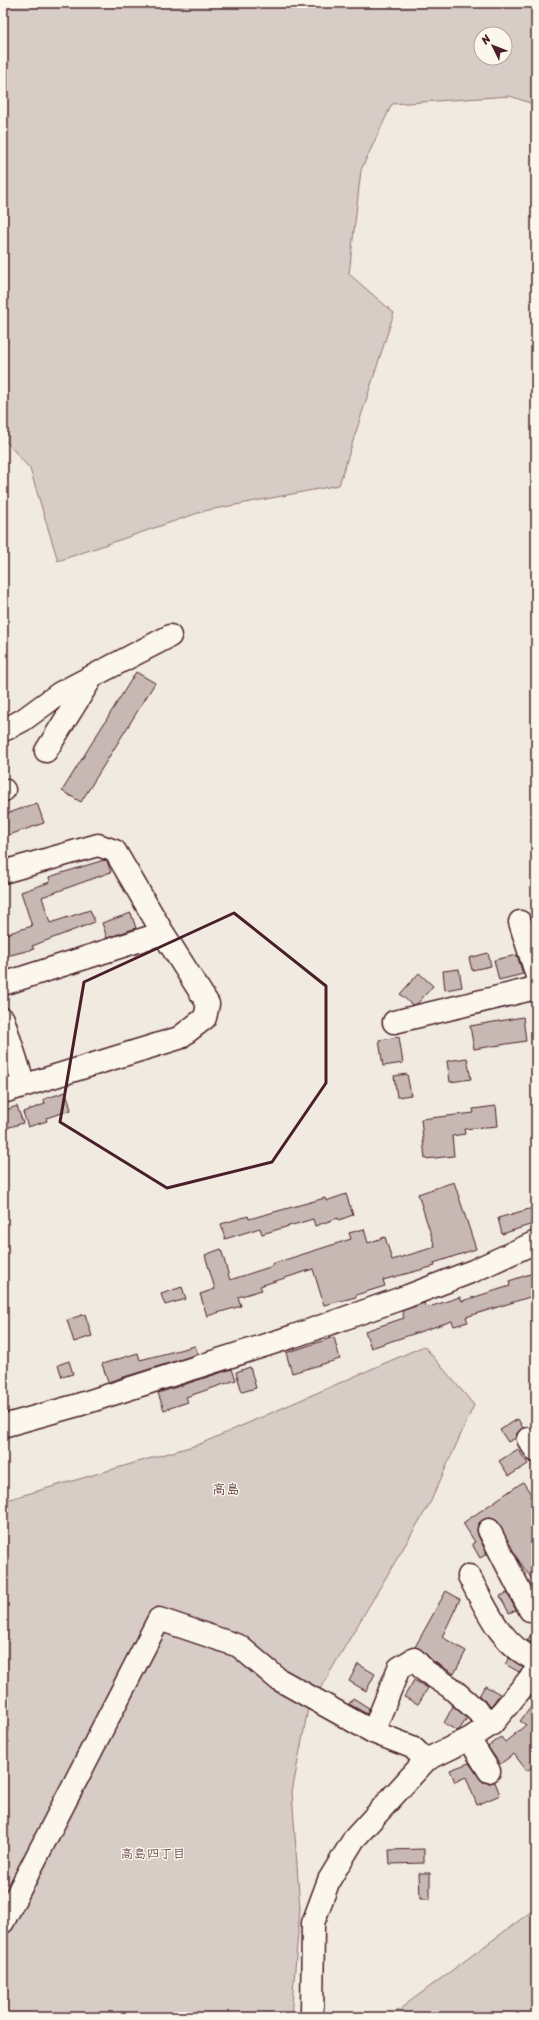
<svg xmlns="http://www.w3.org/2000/svg" width="539" height="2020" viewBox="0 0 539 2020" font-family="Sriracha,'Klee One',sans-serif">
	<style>
		.green { fill: #d8ccc6; stroke: #917678; fill-rule: evenodd }
		.building { fill: #c8b8b3; stroke: #4a1f2b }
		.lines { fill: none; stroke-linecap: round; stroke-linejoin: round }
		.minor-casing { stroke: #4a1f2b; stroke-width: 25 }
		.minor { stroke: #fbf7ec; stroke-width: 22 }
		.marked { fill: none; stroke: #4a1f2b; stroke-width: 3; stroke-linejoin: round }
		.labels { text-anchor: middle; dominant-baseline: central; stroke-width: 3; stroke-linejoin: round; paint-order: stroke }
		.neighbourhood-label { font-size: 13px; fill: #4a1f2b; stroke: #fbf7ec }
		.quarter-label { font-size: 14px; fill: #4a1f2b; stroke: #fbf7ec }
	</style>
	<rect width="100%" height="100%" fill="#f0eae0"/>
	<filter id="ink" filterUnits="userSpaceOnUse"><feTurbulence type="fractalNoise" baseFrequency=".025" numOctaves="2"/><feDisplacementMap in="SourceGraphic" scale="8" xChannelSelector="R" yChannelSelector="G"/><feConvolveMatrix kernelMatrix="1 2 1 2 8 2 1 2 1" color-interpolation-filters="sRGB"/></filter>
	<g filter="url(#ink)">
		<path class="green" d="M3 3H536V105L510 96 392 104 361 170 349 274 394 313 339 485 204 511 58 561 30 469 3 438ZM481 34H505V58H481Z
			M424 1346 474 1405 430 1503 308 1709 292 1792 300 1909 291 2016 294 2017H3V1501L200 1444Z
			M536 1908V2017H389Z"/>
		<path class="building" d="M136 672 155 683 81 802 62 791Z
			M37 803 44 823 3 837V815Z
			M104 860 107 861 111 872 42 897 50 923 90 910 95 922 32 946 34 949 3 957V935L32 926 21 892 50 882 49 877Z
			M131 913 136 928 107 938 102 923Z
			M488 953 491 966 472 970 469 958Z
			M517 955 523 974 499 980 494 960Z
			M459 969 462 987 445 990 443 971Z
			M419 973 433 986 417 1004 412 1005 400 994Z
			M523 1017 526 1041 474 1049 470 1026Z
			M399 1037 403 1063 383 1066 379 1040Z
			M467 1058 471 1079 450 1082 447 1061Z
			M407 1074 411 1095 397 1097 394 1076Z
			M66 1092 71 1110 46 1118 47 1121 28 1127 23 1112 45 1104 44 1099Z
			M17 1106 23 1123 3 1129V1111Z
			M496 1106 498 1126 464 1129 465 1134 452 1136 454 1156 425 1159 421 1119 474 1113 473 1109Z
			M454 1182 476 1249 434 1263 435 1266 383 1280 385 1286 356 1295V1297L324 1305 313 1269 260 1286 262 1290 238 1297 241 1306 207 1316 200 1294 215 1289 205 1255 221 1249 230 1280 273 1266 272 1264 351 1239 349 1233 364 1229 368 1243 385 1237 392 1260 435 1247 418 1194Z
			M346 1194 353 1215 339 1220 338 1218 315 1226 313 1219 262 1234 260 1228 225 1239 221 1224 248 1216 249 1219 325 1198 326 1201Z
			M536 1207V1223L502 1234 498 1218Z
			M536 1272V1295L466 1317 468 1322 454 1326 452 1321 371 1348 365 1331 404 1318 402 1311 424 1303 426 1308 460 1297 462 1301 510 1286 509 1281Z
			M182 1287 186 1299 165 1305 161 1294Z
			M85 1314 92 1336 74 1342 67 1320Z
			M334 1337 340 1359 292 1373 286 1353Z
			M195 1346 198 1354 108 1382 102 1364 138 1353 140 1360Z
			M69 1361 73 1374 62 1377 58 1365Z
			M250 1367 256 1388 242 1392 236 1372Z
			M232 1369 236 1380 186 1397 188 1402 164 1410 158 1393Z
			M518 1419 523 1428 517 1433 516 1438 508 1442 500 1430Z
			M518 1449 528 1464 509 1476 499 1461Z
			M523 1482 536 1502V1585L517 1558 496 1520 490 1518 484 1519 478 1524 477 1530 478 1535 487 1554 480 1558 472 1544 475 1542 463 1523Z
			M446 1591 460 1599 442 1637 466 1651 454 1674 433 1661 419 1648 415 1647Z
			M507 1593 516 1610 509 1613 500 1596Z
			M536 1628V1646L527 1640Z
			M509 1658 523 1667 519 1672 505 1664Z
			M358 1664 375 1674 366 1691 349 1681Z
			M414 1680 428 1688 418 1704 404 1697Z
			M485 1686 500 1694 491 1706 479 1696Z
			M353 1698 369 1708 367 1714 349 1704Z
			M536 1701V1764L527 1771 514 1754 500 1764 488 1747 501 1737 505 1742 526 1725 520 1721Z
			M453 1706 467 1718 460 1729 457 1731 444 1723Z
			M469 1763 483 1782 489 1783 495 1782 500 1795 477 1805 466 1777 455 1782 450 1770Z
			M424 1849V1863L390 1864 389 1850Z
			M419 1873H430V1899H420Z"/>
		<g class="lines">
			<defs>
				<path id="minor" d="M6 729 23 720 60 693 170 636
					M46 751 92 677
					M3 790H4
					M3 872 98 845 115 851 163 933 208 1004 205 1018 179 1038 3 1092
					M520 922 536 973
					M3 984 163 933
					M3 1019 24 1085
					M394 1022 536 988
					M3 1426 78 1405 291 1337 408 1296 473 1271 536 1242
					M528 1439 536 1451
					M489 1530 530 1610 536 1611
					M469 1576C486 1608 500 1645 536 1660
					M373 1732 399 1668 414 1659 425 1671 450 1687 492 1724
					M469 1739 489 1771
					M3 1922 159 1619 239 1646 278 1679 373 1732 412 1747 426 1760
					M312 2017 313 1923 329 1880 354 1839 426 1760 469 1739 492 1724 536 1671"/>
			</defs>
			<use href="#minor" class="minor-casing"/>
			<use href="#minor" class="minor"/>
		</g>
	</g>
	<path class="marked" d="M234 913 326 986V1083L272 1162 167 1188 60 1122 84 982Z"/>
	<g class="labels">
		<g class="neighbourhood-label">
			<text x="153" y="1853">高島四丁目</text>
		</g>
		<g class="quarter-label">
			<text x="226" y="1489">高島</text>
		</g>
	</g>
	<rect width="539" height="2020" fill="none" stroke="#fbf7ec" stroke-width="16"/>
	<rect x="8" y="8" width="523" height="2004" fill="none" stroke="#4a1f2b" stroke-width="1.5" filter="url(#ink)"/>
	<g transform="translate(493 46) rotate(313)"><circle r="19" fill="#fbf7ec" stroke="#b4a19f"/>
	<path d="M0-3L7 15L0 10L-7 15Z" fill="#4a1f2b"/>
	<text y="-6" font-size="11" font-weight="bold" text-anchor="middle" fill="#4a1f2b">N</text>
	</g>
</svg>
